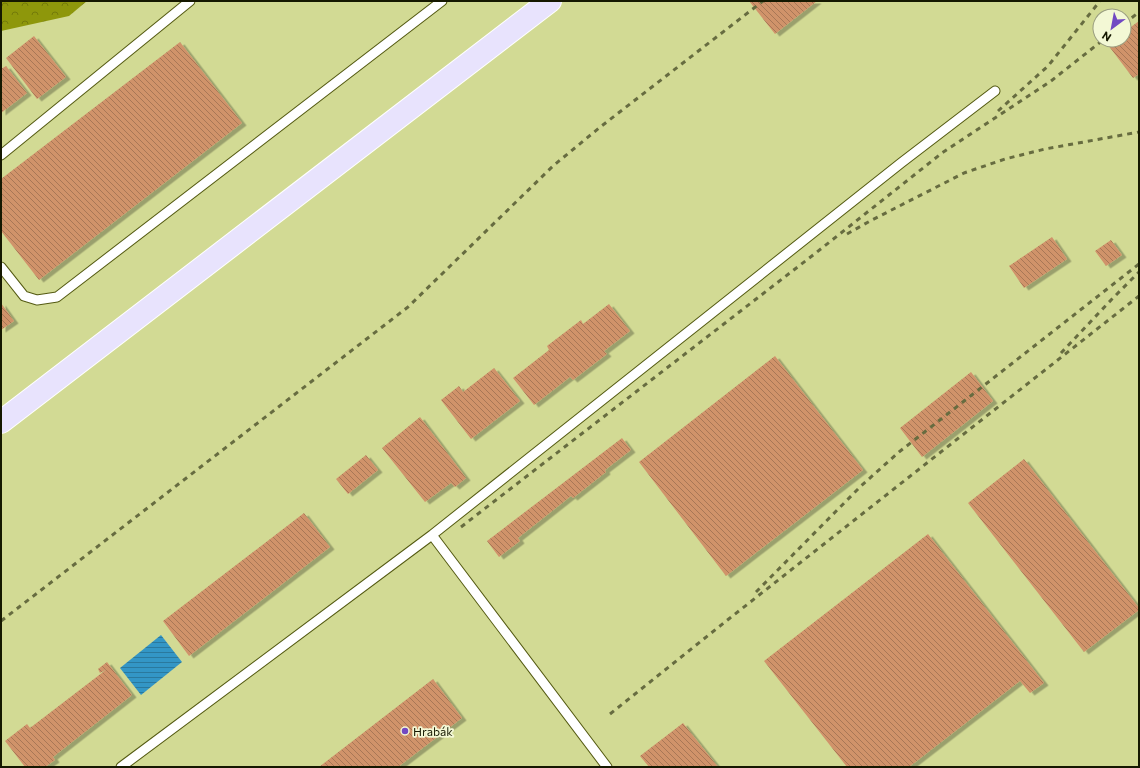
<svg xmlns="http://www.w3.org/2000/svg" width="1140" height="768" viewBox="0 0 1140 768" font-family="Commissioner,sans-serif">
	<style>
		.forest { fill: url(#forest-crowns) }
		.water { fill: url(#water-rules) }
		.building { fill: url(#building-back-hatch); filter: url(#shadow) }
		.lines { fill: none; stroke-linecap: round; stroke-linejoin: round }
		.service-casing { stroke: #545a12; stroke-width: 11 }
		.primary-casing { stroke: #fff; stroke-width: 24 }
		.service { stroke: #fff; stroke-width: 9 }
		.primary { stroke: #e8e3fd; stroke-width: 22 }
		.rail { stroke: #676c40; stroke-width: 3; stroke-dasharray: 5 5; stroke-linecap: butt }
		.poi-dot { fill: #7149c2; stroke: #f3f8d5; stroke-width: 1.5 }
		.labels { text-anchor: middle; dominant-baseline: central; stroke-width: 3.5; stroke-linejoin: round; paint-order: stroke }
		.poi-label { font-size: 12px; fill: #151800; stroke: #f3f8d5; text-anchor: start }
	</style>
	<defs>
		<pattern id="forest-crowns" width="20" height="18" patternUnits="userSpaceOnUse"><rect width="20" height="18" fill="#8e970b"/><path d="M2 6a3 3 0 1 1 6 0M12 15a3 3 0 1 1 6 0" fill="none" stroke="#737a09"/></pattern>
		<pattern id="water-rules" width="6" height="5" patternUnits="userSpaceOnUse"><rect width="6" height="5" fill="#3396c6"/><path d="M0 2.5h6" fill="none" stroke="#2a799e"/></pattern>
		<pattern id="building-back-hatch" width="6" height="6" patternUnits="userSpaceOnUse"><rect width="6" height="6" fill="#d0936b"/><path d="M-1 5l2 2M0 0l6 6M5-1l2 2" fill="none" stroke="#a87756"/></pattern>
		<filter id="shadow"><feDropShadow dx="4.5" dy="2.5" stdDeviation="0" flood-color="#0004"/></filter>
	</defs>
	<rect width="100%" height="100%" fill="#d2da94"/>
	<path class="forest" d="M1 1H87L69 16 1 31Z"/>
	<path class="water" d="M161 635 182 662 141 695 120 668Z"/>
	<path class="building" d="M749 1H817L775 34Z
		M1139 21V74L1133 78 1108 45 1114 40H1124V32Z
		M34 36 66 77 37 99 6 58Z
		M180 42 242 123 39 280 1 231V179Z
		M6 66 27 93 1 113V69Z
		M1052 237 1067 259 1024 288 1009 266Z
		M1111 240 1122 255 1106 266 1095 251Z
		M1 303 14 321 1 330Z
		M609 304 630 331 604 351 607 354 573 380 570 377 534 405 513 378 549 350 547 346 581 320 583 324Z
		M775 356 863 470 726 576 639 462Z
		M494 368 520 401 471 439 441 400 459 386 463 392Z
		M971 372 993 401 922 457 900 428Z
		M420 417 466 478 455 487 451 483 425 502 382 448Z
		M622 438 631 450 605 470 606 472 573 498 571 496 518 538 520 541 499 557 487 541Z
		M366 455 378 470 348 494 336 479Z
		M1024 459 1139 608V610L1084 652 968 503Z
		M304 513 330 547 189 656 163 621Z
		M928 534 1044 683 1030 693 1020 681 909 767H847L764 661Z
		M107 662 132 695 53 757 55 760 45 767H25L5 741 27 724 30 728 107 669 100 673 98 669Z
		M433 679 462 718 398 767H319Z
		M683 723 718 767H649L640 756Z"/>
	<g class="lines">
		<defs>
			<path id="service" d="M1 155 190 1
				M1 267 24 296 37 300 57 297 442 1
				M432 535 607 767
				M121 767 432 535 901 163 995 91"/>
			<path id="primary" d="M1 422 550 1"/>
		</defs>
		<use href="#service" class="service-casing"/>
		<use href="#primary" class="primary-casing"/>
		<use href="#service" class="service"/>
		<use href="#primary" class="primary"/>
		<path class="rail" d="M1124 24 1139 12
			M998 111 1048 66 1100 1
			M847 234 870 221 964 173 1005 159 1045 149 1139 132
			M1061 353 1112 299 1139 272
			M461 527 817 252 942 153 1051 81 1103 40
			M756 592 861 486 899 452 1139 264
			M1 621 408 307 553 166 599 128 763 1
			M610 714 730 618 1139 296"/>
	</g>
	<circle class="poi-dot" cx="405" cy="731" r="4"/>
	<g class="labels">
		<g class="poi-label">
			<text x="413" y="731">Hrabák</text>
		</g>
	</g>
	<rect width="1140" height="768" fill="none" stroke="#151800" stroke-width="4"/>
	<g transform="translate(1112 28) rotate(212)"><circle r="19" fill="#f3f8d5" stroke="#9a9e80"/>
	<path d="M0-3L7 15L0 10L-7 15Z" fill="#7149c2"/>
	<text y="-6" font-size="11" font-weight="bold" text-anchor="middle" fill="#151800">N</text>
	</g>
</svg>
